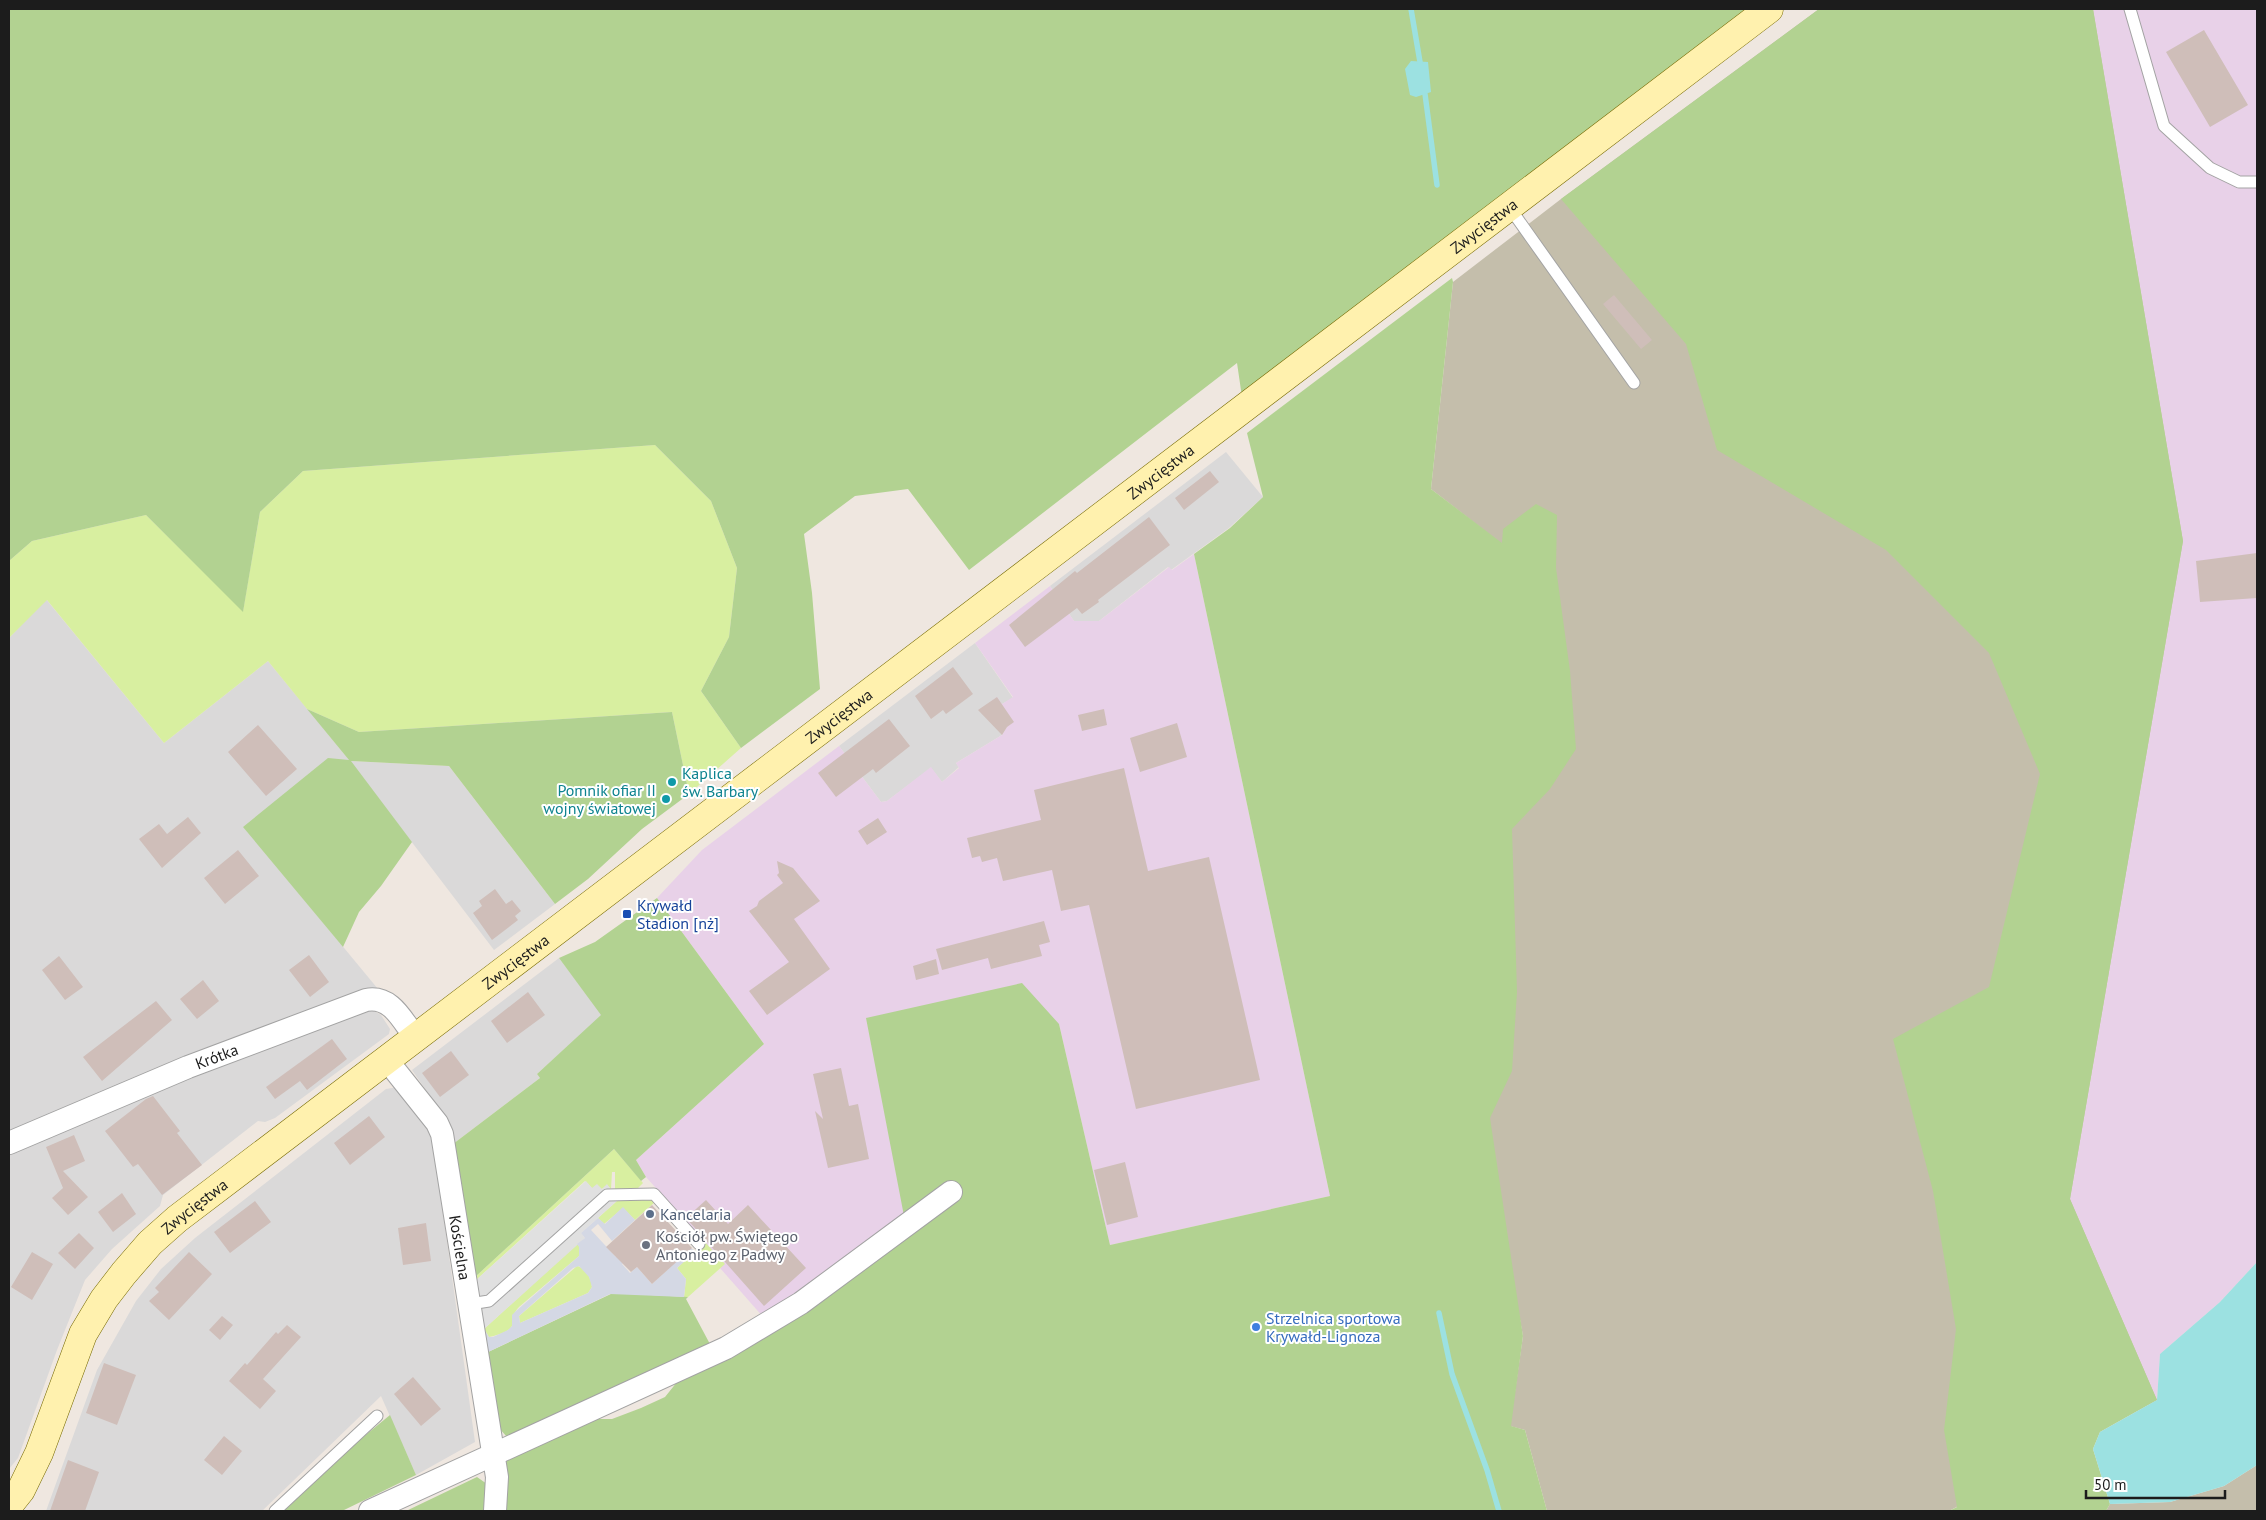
<svg xmlns="http://www.w3.org/2000/svg" width="2266" height="1520" viewBox="0 0 2266 1520" font-family="'PT Sans',sans-serif">
	<style>
		.residential { fill: #dad9d9 }
		.industrial { fill: #e8d1e8 }
		.construction { fill: #c4beab }
		.grass { fill: #d8efa0 }
		.forest { fill: #b2d291 }
		.parking { fill: #e0e0e0 }
		.plaza { fill: #d4d8e4; fill-rule: evenodd }
		.water { fill: #9ce1e1 }
		.lines { fill: none; stroke-linecap: round; stroke-linejoin: round }
		.stream { stroke: #9ce1e1; stroke-width: 5.5 }
		.building { fill: #cfbeb9 }
		.lane-casing { stroke: #a3a3a3; stroke-width: 13 }
		.street-casing { stroke: #a3a3a3; stroke-width: 24 }
		.secondary-casing { stroke: #766900; stroke-width: 29 }
		.lane { stroke: #fff; stroke-width: 11 }
		.street { stroke: #fff; stroke-width: 22 }
		.secondary { stroke: #fff1ae; stroke-width: 28 }
		.culture-dot { fill: #0f9aa8; stroke: #fff; stroke-width: 2 }
		.transit-dot { fill: #1a4fb4; stroke: #fff; stroke-width: 2 }
		.service-dot { fill: #5c6f8a; stroke: #fff; stroke-width: 2 }
		.worship-dot { fill: #6b7280; stroke: #fff; stroke-width: 2 }
		.shop-dot { fill: #3f7fe0; stroke: #fff; stroke-width: 2 }
		.labels { text-anchor: middle; dominant-baseline: central; stroke-width: 4; stroke-linejoin: round; paint-order: stroke }
		.street-label { font-size: 16px; fill: #1c1c1c; stroke: #fff }
		.culture-label { font-size: 16px; fill: #0d838f; stroke: #fff; text-anchor: start }
		.transit-label { font-size: 16px; fill: #164399; stroke: #fff; text-anchor: start }
		.service-label { font-size: 16px; fill: #4e5e75; stroke: #fff; text-anchor: start }
		.worship-label { font-size: 16px; fill: #5b616d; stroke: #fff; text-anchor: start }
		.shop-label { font-size: 16px; fill: #366cbe; stroke: #fff; text-anchor: start }
	</style>
	<rect width="100%" height="100%" fill="#efe7e0"/>
	<path class="residential" d="M1226 452 1263 497 1229 528 1171 570 1168 567 1099 621H1074L1050 586Z
		M46 599 164 743 268 661 350 761 449 766 555 904 494 950 350 761 244 827 378 989 9 1132V638Z
		M975 643 1013 698 1002 704 1007 727 1002 735 956 763 959 767 942 782 931 768 887 801 881 802 839 746Z
		M559 958 602 1015 537 1074 540 1078 453 1144 441 1112 412 1070Z
		M366 1011H374L381 1015 390 1029 389 1034 275 1118 265 1122 258 1121 163 1195 160 1206 112 1249 85 1280 57 1350 18 1458 9 1469V1149L91 1114Z
		M398 1087 431 1126 475 1442 416 1475 381 1396 262 1511H46L97 1370 136 1301 161 1269 195 1238 386 1089Z"/>
	<path class="industrial" d="M2093 9H2257V1262L2220 1302 2160 1354 2157 1400 2070 1199 2183 541Z
		M1194 554 1330 1196 1110 1245 1059 1024 904 1216 764 1318 720 1268 724 1264 646 1177 636 1160 764 1044 657 898 702 850 839 746 881 802 887 801 931 767 942 782 959 768 956 763 1002 735 1007 727 990 702 997 697 1002 704 1013 697 975 643 1050 586 1074 621H1099L1169 567 1172 570Z"/>
	<path class="construction" d="M1819 9H2093L2183 541 2070 1199 2157 1400 1949 1511H1547L1525 1430 1510 1426 1523 1336 1413 730 1502 544 1431 489 1453 282 1561 199Z
		M2257 1465V1511H2106L2110 1504 2170 1502 2224 1486Z"/>
	<path class="grass" d="M655 445 711 501 737 568 729 637 701 691 741 748 689 794 672 712 359 732 307 709 268 661 164 743 47 600 9 638V561L32 541 146 515 243 611 260 512 303 471Z
		M614 1149 643 1183 637 1189 615 1190V1172H612L611 1189 607 1185 602 1189 592 1188 585 1181 475 1281 474 1278Z
		M652 1199 655 1202 635 1220 623 1208 604 1224 598 1218 618 1200Z
		M705 1242 725 1264 688 1297H684L686 1279 677 1268Z
		M577 1244 579 1246V1256L519 1307C510 1317 516 1317 512 1326 509 1332 495 1336 489 1337L484 1329Z
		M577 1266C586 1268 591 1278 592 1287L588 1293 520 1323 519 1316Z"/>
	<path class="forest" d="M9 9H1746L1242 397 1237 363 969 570 908 489 855 496 804 534 812 593 820 689 741 748 701 691 729 637 737 568 711 501 655 445 303 471 260 512 243 612 146 515 32 541 9 561Z
		M1819 9H2093L2183 541 2070 1199 2157 1400 2100 1432 2093 1449 2110 1504 2106 1511H1949L1957 1507 1944 1430 1956 1329 1933 1191 1893 1039 1989 987 2040 774 1989 653 1886 550 1717 450 1686 344 1561 199Z
		M1452 278 1453 282 1431 489 1502 543 1503 529 1536 504 1557 515 1556 568 1570 671 1576 749 1550 789 1512 829 1517 992 1512 1071 1490 1118 1523 1336 1511 1426 1525 1430 1547 1511H503L506 1459 594 1419H612L641 1408 665 1397 677 1382 904 1216 866 1018 1022 983 1059 1024 1110 1245 1330 1196 1194 554 1230 528 1263 497 1247 433Z
		M307 709 359 732 672 712 689 794 642 829 588 879 555 904 449 766 351 761 412 842 381 886 359 912 343 947 243 827 328 758 349 760Z
		M657 898 764 1044 636 1160 646 1177 641 1181 614 1149 474 1278 453 1144 540 1078 537 1074 601 1015 559 958 595 942Z
		M613 1293 688 1297 686 1299 711 1346 507 1437 499 1428 486 1353Z
		M390 1415 416 1475 342 1511H284L351 1447Z
		M477 1477 487 1484 488 1511H406Z"/>
	<path class="parking" d="M586 1181 592 1188 597 1184 602 1189 607 1184 618 1200 581 1233 585 1238 484 1329 475 1281Z"/>
	<path class="plaza" d="M623 1207 635 1220 612 1241 598 1224 591 1230 616 1257H629L622 1264 630 1273 637 1267 652 1284 691 1248 695 1252 677 1268 686 1279 684 1297 610 1294 486 1353 484 1329 489 1337H493L508 1330 512 1326V1315L516 1311 579 1256V1247L577 1244 585 1238 581 1233 598 1218 605 1224ZM579 1266 589 1277 592 1287 588 1293 520 1323 519 1316 573 1268Z"/>
	<path class="water" d="M1411 61 1428 62 1431 92 1416 97 1410 95 1405 69Z
		M2257 1262V1465L2224 1486 2170 1502 2110 1504 2093 1449 2100 1432 2157 1400 2160 1354 2220 1302Z"/>
	<g class="lines">
		<path class="stream" d="M1411 9 1420 62
			M1425 94 1437 185
			M1439 1313 1452 1374 1487 1470 1499 1511"/>
	</g>
	<path class="building" d="M2204 30 2248 105 2210 127 2166 52Z
		M1614 295 1652 340 1641 349 1603 304Z
		M1210 471 1219 482 1184 510 1175 498Z
		M1149 517 1170 545 1098 600 1099 602 1082 614 1077 608 1025 647 1009 625 1075 571 1077 573Z
		M2257 553V598L2200 602 2196 561Z
		M953 667 973 694 946 714 943 710 931 719 915 696Z
		M997 697 1014 722 1007 727 1002 735 978 710Z
		M1104 709 1107 725 1082 731 1078 715Z
		M889 719 910 746 876 773 873 769 836 797 818 773Z
		M1177 723 1187 757 1140 772 1130 738Z
		M258 725 297 769 266 796 228 752Z
		M1124 768 1148 871 1209 857 1260 1080 1136 1109 1089 905 1061 911 1052 870 1003 881 997 858 982 862 980 856 972 858 967 838 1041 820 1034 790Z
		M188 817 201 833 162 868 139 839 159 824 167 834Z
		M878 818 887 832 867 845 858 831Z
		M238 850 259 876 225 904 204 878Z
		M777 861 793 868 820 901 794 919 830 969 767 1015 749 991 789 962 749 911 757 906 759 901 783 883 777 875 779 873Z
		M495 889 506 904 512 900 521 911 515 916 518 920 492 940 473 913 482 906 479 901Z
		M1044 921 1050 942 1039 945 1042 956 991 969 988 958 942 970 936 949Z
		M309 955 329 982 310 997 289 970Z
		M59 956 83 987 65 1000 42 970Z
		M936 959 939 974 916 980 913 966Z
		M203 980 219 1001 197 1019 180 999Z
		M528 992 545 1015 507 1043 491 1021Z
		M156 1001 172 1020 102 1081 83 1057Z
		M332 1039 347 1059 307 1090 300 1081 275 1099 266 1087Z
		M451 1051 469 1075 440 1097 422 1073Z
		M841 1068 849 1106 858 1104 869 1159 828 1168 815 1111 823 1119 813 1074Z
		M153 1096 180 1131 177 1133 202 1165 162 1195 138 1164 133 1167 105 1131 146 1099Z
		M369 1116 385 1137 350 1165 334 1143Z
		M74 1135 85 1161 63 1171 88 1197 68 1215 52 1198 63 1188 46 1147Z
		M1125 1162 1138 1217 1107 1225 1094 1170Z
		M122 1193 136 1214 113 1232 98 1212Z
		M706 1200 728 1224 748 1205 806 1268 764 1306 686 1218Z
		M255 1201 271 1222 230 1253 214 1232Z
		M652 1205 692 1248 652 1284 637 1267 631 1272 606 1247Z
		M426 1223 431 1261 403 1265 398 1228Z
		M79 1233 94 1248 75 1269 58 1253Z
		M32 1252 53 1264 32 1300 11 1287Z
		M189 1252 212 1274 169 1320 149 1301 159 1292 155 1288Z
		M222 1316 233 1325 220 1340 209 1330Z
		M287 1325 301 1337 263 1379 276 1391 260 1409 229 1381 245 1363 247 1365 276 1332 278 1334Z
		M104 1363 136 1375 117 1425 86 1413Z
		M413 1377 441 1409 421 1426 394 1394Z
		M224 1436 242 1451 222 1475 204 1460Z
		M68 1460 99 1472 85 1511H50Z"/>
	<g class="lines">
		<defs>
			<path id="lane" d="M2130 9 2164 126 2210 168 2239 182H2257
				M1505 210 1517 218 1634 383
				M470 1304 489 1301 607 1195 654 1194 699 1244
				M275 1511 377 1416"/>
			<g id="street">
				<path id="s1" d="M386 1059 437 1123 442 1134 497 1477 495 1511"/>
				<path id="s2" d="M9 1143 188 1067 366 1000C391 995 402 1020 415 1037"/>
				<path d="M370 1511 726 1348 801 1303 951 1192"/>
			</g>
			<g id="secondary">
				<path id="s3" d="M9 1505 21 1490 39 1453 83 1334 104 1299 124 1273 150 1243 177 1219 1769 9"/>
			</g>
		</defs>
		<use href="#lane" class="lane-casing"/>
		<use href="#street" class="street-casing"/>
		<use href="#secondary" class="secondary-casing"/>
		<use href="#lane" class="lane"/>
		<use href="#street" class="street"/>
		<use href="#secondary" class="secondary"/>
	</g>
	<g class="culture-dot">
		<circle cx="672" cy="782" r="5"/>
		<circle cx="666" cy="799" r="5"/>
	</g>
	<rect class="transit-dot" x="622" y="909" width="10" height="10" rx="2.5"/>
	<circle class="service-dot" cx="650" cy="1214" r="5"/>
	<circle class="worship-dot" cx="646" cy="1245" r="5"/>
	<circle class="shop-dot" cx="1256" cy="1327" r="5"/>
	<g class="labels">
		<g class="street-label">
			<text stroke="none"><textPath href="#s3" startOffset="1978">Zwycięstwa</textPath></text>
			<text stroke="none"><textPath href="#s3" startOffset="1572">Zwycięstwa</textPath></text>
			<text stroke="none"><textPath href="#s3" startOffset="1168">Zwycięstwa</textPath></text>
			<text stroke="none"><textPath href="#s3" startOffset="762">Zwycięstwa</textPath></text>
			<text stroke="none"><textPath href="#s2" startOffset="225">Krótka</textPath></text>
			<text stroke="none"><textPath href="#s3" startOffset="358">Zwycięstwa</textPath></text>
			<text stroke="none"><textPath href="#s1" startOffset="209">Kościelna</textPath></text>
		</g>
		<g class="culture-label">
			<text x="682" y="773">Kaplica<tspan x="682" dy="18">św. Barbary</tspan></text>
			<text x="656" y="790" text-anchor="end">Pomnik ofiar II<tspan x="656" dy="18">wojny światowej</tspan></text>
		</g>
		<g class="transit-label">
			<text x="637" y="905">Krywałd<tspan x="637" dy="18">Stadion [nż]</tspan></text>
		</g>
		<g class="service-label">
			<text x="660" y="1214">Kancelaria</text>
		</g>
		<g class="worship-label">
			<text x="656" y="1236">Kościół pw. Świętego<tspan x="656" dy="18">Antoniego z Padwy</tspan></text>
		</g>
		<g class="shop-label">
			<text x="1266" y="1318">Strzelnica sportowa<tspan x="1266" dy="18">Krywałd-Lignoza</tspan></text>
		</g>
	</g>
	<rect width="2266" height="1520" fill="none" stroke="#1c1c1c" stroke-width="20"/>
	<path d="M2086 1490v8h139v-8" fill="none" stroke="#1c1c1c" stroke-width="2.5"/>
	<text x="2094" y="1490" font-size="15" fill="#1c1c1c" stroke="#ffffff" stroke-width="4" paint-order="stroke">50 m</text>
</svg>
